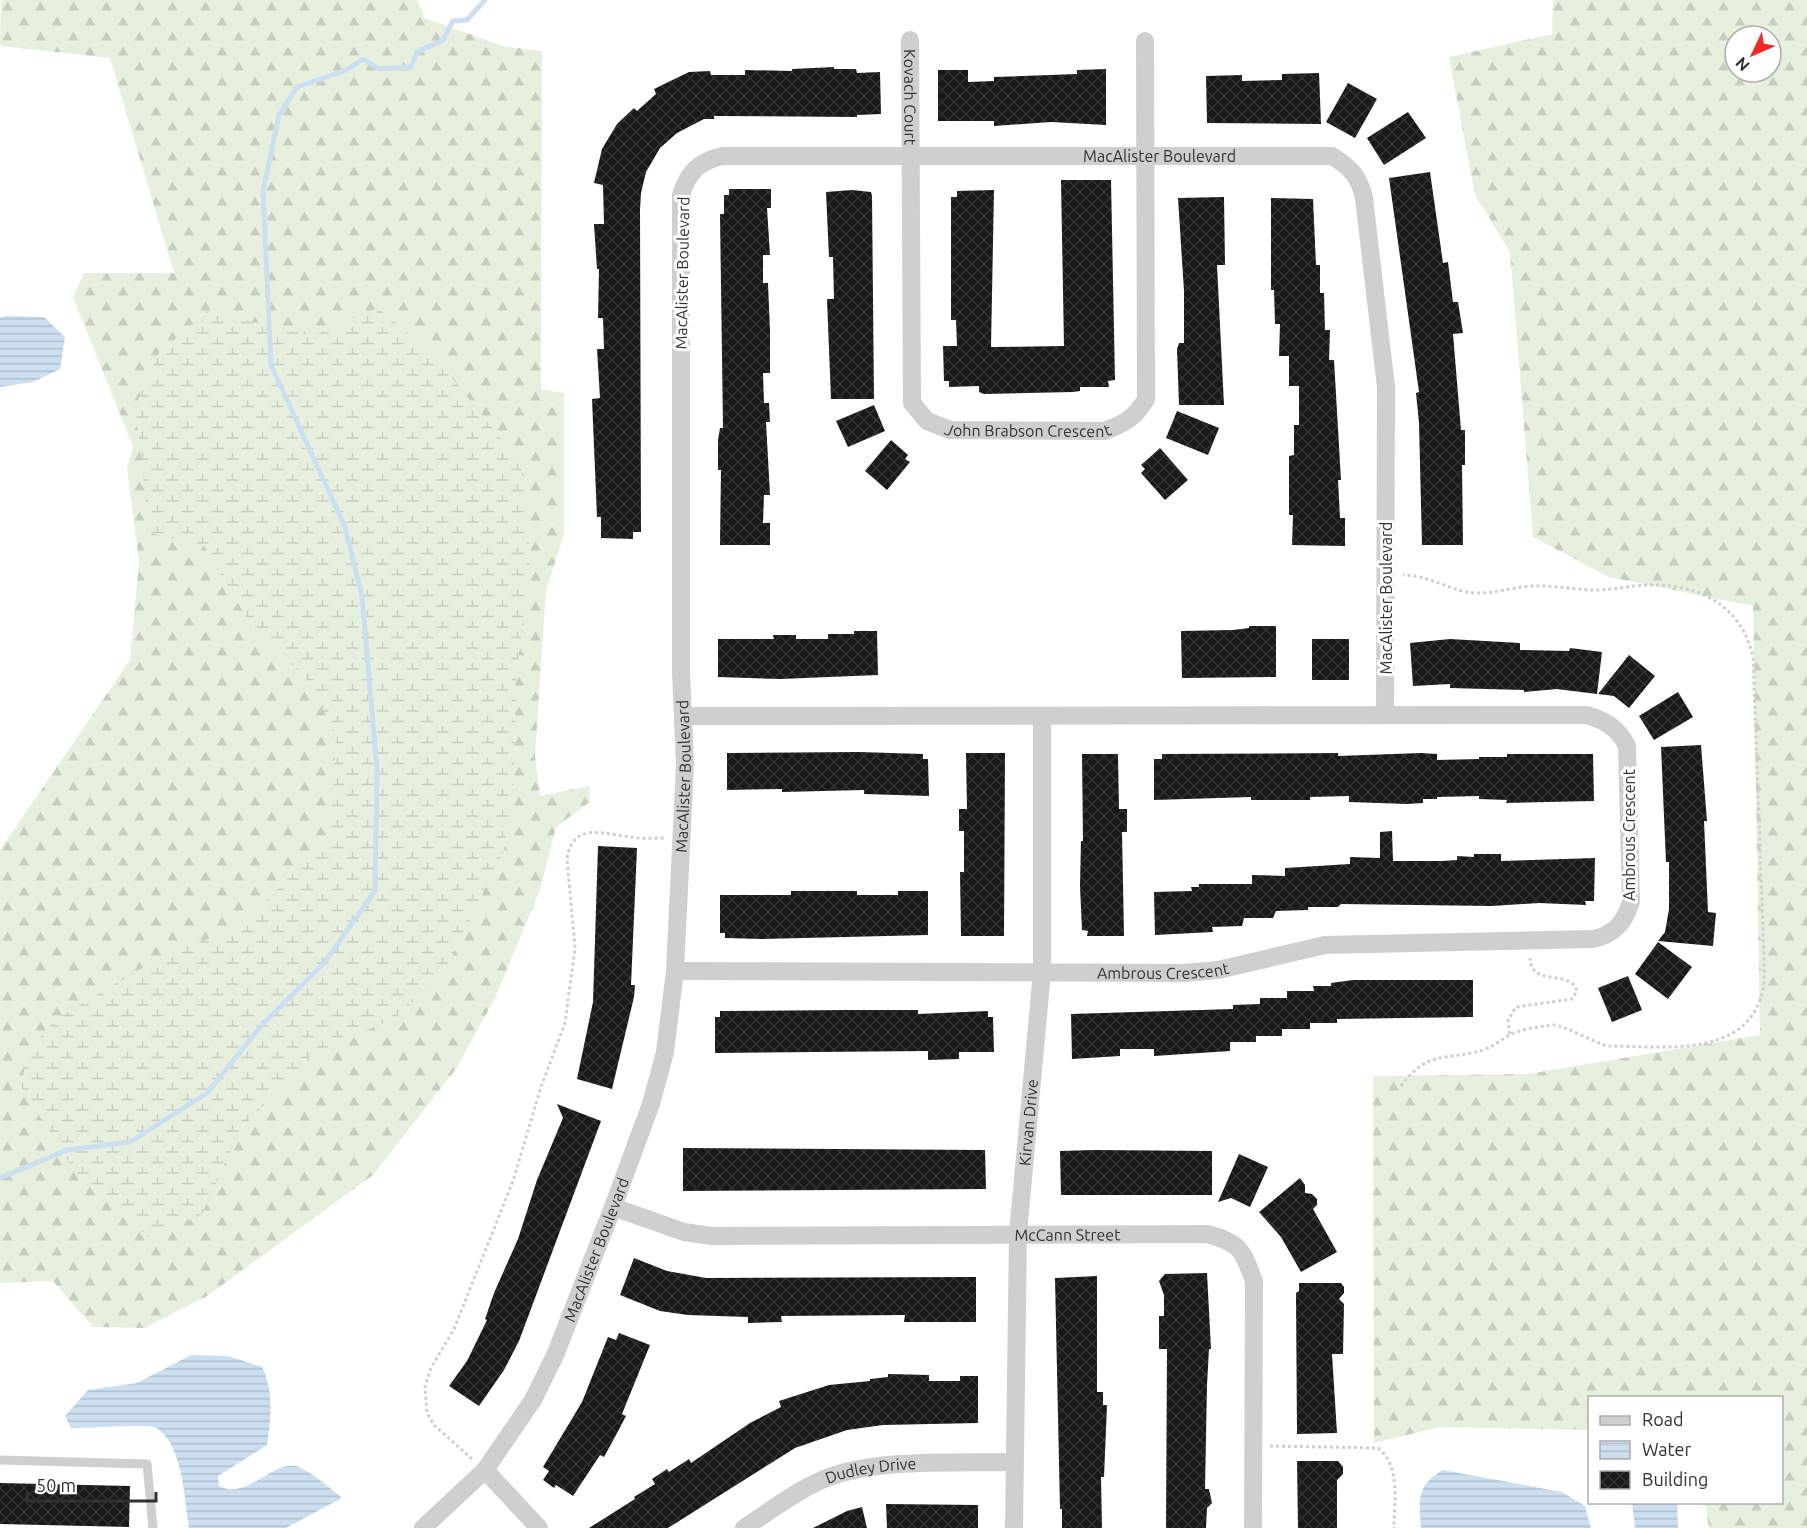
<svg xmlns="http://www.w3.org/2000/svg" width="1807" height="1528" viewBox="0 0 1807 1528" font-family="Ubuntu,sans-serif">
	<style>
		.forest { fill: url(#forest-firs); fill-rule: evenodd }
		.wetland { fill: url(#wetland-marsh) }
		.water { fill: url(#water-rules) }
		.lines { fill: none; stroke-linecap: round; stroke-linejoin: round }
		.stream { stroke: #cbdff0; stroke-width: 5 }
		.building { fill: url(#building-cross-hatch) }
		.path { stroke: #cfcfcf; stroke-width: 3; stroke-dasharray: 3 3; stroke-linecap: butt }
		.lane { stroke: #cfcfcf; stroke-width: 9 }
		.street { stroke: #cfcfcf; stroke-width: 18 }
		.labels { text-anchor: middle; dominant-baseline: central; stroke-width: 6; stroke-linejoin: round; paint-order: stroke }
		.street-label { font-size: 16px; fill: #323232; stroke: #fff }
	</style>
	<defs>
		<pattern id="forest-firs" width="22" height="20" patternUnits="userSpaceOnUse" patternTransform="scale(1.5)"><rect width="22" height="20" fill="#e7f0df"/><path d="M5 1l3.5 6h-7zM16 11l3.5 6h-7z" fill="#c7cec0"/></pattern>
		<pattern id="wetland-marsh" width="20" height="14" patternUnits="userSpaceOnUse" patternTransform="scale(1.5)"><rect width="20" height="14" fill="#e7f0df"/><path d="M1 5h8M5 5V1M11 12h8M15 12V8" fill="none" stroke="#c7cec0"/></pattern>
		<pattern id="water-rules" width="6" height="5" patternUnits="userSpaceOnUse" patternTransform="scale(1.5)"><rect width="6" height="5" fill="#cbdff0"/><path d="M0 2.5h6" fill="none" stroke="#afc0ce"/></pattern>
		<pattern id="building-cross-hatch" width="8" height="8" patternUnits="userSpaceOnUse" patternTransform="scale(1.5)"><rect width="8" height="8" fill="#191919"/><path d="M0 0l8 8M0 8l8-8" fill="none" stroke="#323232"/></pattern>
	</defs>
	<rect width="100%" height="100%" fill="#fff"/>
	<path class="forest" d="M1 0H417L425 18 503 46 542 51 541 389 564 393V534L546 591 535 756 540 796 589 786 590 802 556 827 540 890 495 998 456 1069 373 1175 207 1296 144 1328 93 1327 53 1281 0 1283V850L130 660 139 561 127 468 133 447 73 297 84 273H174L110 58 0 46Z
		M1553 0H1807V1528H1709L1705 1503 1782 1502V1398H1590L1589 1430 1440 1427 1374 1443 1373 1076 1528 1074 1760 1035 1753 606 1609 577 1533 537 1510 252 1475 195 1449 57 1552 34ZM1735 36H1771V72H1735Z"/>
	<path class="wetland" d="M378 308 432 353 521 464 530 557 516 681 513 791 504 850 443 975 395 1018 313 1054 240 1130 202 1214 150 1239 74 1170 21 1087 28 1050 59 1017 159 958 243 925 330 835 336 733 305 677 251 625 204 546 150 533 135 407 158 354 207 311 312 336Z"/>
	<path class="water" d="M6 316 44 317 65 337 60 369 33 382 0 387V318Z
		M191 1355 228 1356 262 1367C274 1391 271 1418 267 1445L218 1476 219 1486C247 1501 273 1460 296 1466 308 1469 333 1490 342 1498L286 1528H189C185 1501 182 1439 154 1427 146 1424 85 1428 71 1428L65 1416 88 1390 137 1383Z
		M1443 1470 1562 1492 1585 1506 1591 1528H1421C1419 1500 1416 1486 1443 1470Z
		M1632 1503H1677L1678 1528H1635Z"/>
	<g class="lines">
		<path class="stream" d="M0 1178 67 1150 130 1142 207 1093 261 1026 324 963 375 891 377 770 362 596 345 527 271 365 263 191 279 115 297 87 346 70 363 59 379 69 411 67 417 52 443 40 453 21 467 20 485 0"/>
	</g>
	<path class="building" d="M834 67V69H856L857 73 880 72 881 114 857 115V117L714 116V119H704L677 133 660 148 646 172 641 193 640 210 641 532H633V539L601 538V517H597L592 399 600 398 597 349H604L603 318H598L599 269H597L594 224H604L603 185 594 183 602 149 617 124 634 108 637 111 656 94 654 89 689 72 710 71 711 75H745V70L792 71V69Z
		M1106 69V125L1051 122 994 126V121H938V70H968V82L994 81V77L1077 74V70Z
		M1319 73 1321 124 1207 123 1206 76 1242 75V81L1282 80V74Z
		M1348 83 1377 99 1355 138 1326 122Z
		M1408 112 1426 138 1384 165 1367 138Z
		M1430 172 1443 263 1448 262 1453 302H1458L1463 333 1453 334 1461 430H1465V465H1462L1463 545H1422L1419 423 1416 393 1419 392 1389 178Z
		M1061 180H1111L1115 380 1108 381 1109 387H1080V391L1073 392 984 394 979 392V386L949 387V381H944L943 346H957L956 320H951V197H957V191L994 190 991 347 1064 346Z
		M729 189H771V208H767L770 255H763V283H768L770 331V373H763L764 403H769L770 422H766L770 495H764L763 523H770V545H720L721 470H718V440L720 428H723L720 214H724V195H729Z
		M852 190 871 192 872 196 874 399H831L827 299H834L833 257H829L826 192Z
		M1224 197 1225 265H1217L1224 405H1179L1177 349 1179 343H1184V291L1178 198Z
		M1271 198 1313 199 1316 265H1320V293H1324L1325 330H1330L1329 360H1334L1341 480H1338L1340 518H1345V546L1292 545 1293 515H1289V456L1294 455V425H1299V386H1289V356H1279L1280 324H1275L1274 290H1271Z
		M874 405 885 431 848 447 836 421Z
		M1177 411 1219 428 1208 455 1166 438Z
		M891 440 908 455 905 459 910 462 887 490 865 471Z
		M1160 448 1188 480 1165 500 1141 473 1145 469 1141 465Z
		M1249 626H1276V677L1182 678 1181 631 1233 630 1249 628Z
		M854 631H877L878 675 780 679 718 677V639H774L773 635H796V639H828V634H854Z
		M1312 639H1349V680H1312Z
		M1450 639 1520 643V650L1569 651 1570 648 1602 652 1597 694 1557 689 1524 692V690L1450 688V684L1413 686 1410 643Z
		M1629 655 1655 676 1629 708 1614 696 1598 694Z
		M1678 692 1693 717 1654 740 1639 716Z
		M1701 745 1707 821H1704L1708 912 1716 913 1713 946 1658 941 1665 932 1669 909V862H1666L1661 747Z
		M859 752 923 754V759H928L929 796 864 794V790L782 792V789L727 790V753Z
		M966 753H1005L1004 936H961L960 872H964V831H959V809H967Z
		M1338 753V756L1421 753 1437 754V760L1479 759V757H1507V754H1593L1594 801 1506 803 1507 800 1479 799V796L1437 797V799H1423V803L1407 804 1349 802V796L1310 797V800H1251V797L1154 800V759H1162V754Z
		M1082 754H1118L1119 809H1127V832H1122L1124 936H1087L1088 931 1082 930 1080 886 1081 841H1083Z
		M1392 831 1393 861H1443L1457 860V856L1474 857V854H1501V861L1595 858 1594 901H1585L1586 905 1539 903 1492 906 1341 904 1338 907H1308V910L1276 911 1273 918H1244L1242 926 1212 927 1213 932 1155 935 1154 892 1192 891 1191 887H1199V884H1252V875L1285 876V868L1350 864V857L1380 858V832Z
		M598 846 637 848 631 985H635L634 997 612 1089 577 1079 593 1002Z
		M791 891H857V895H898V891H928V935L761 939 725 938V933H720V895H791Z
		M1658 942 1692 967 1668 999 1635 974Z
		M1628 976 1642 1010 1612 1022 1598 988Z
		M1353 980H1473V1017L1337 1019V1023H1310V1029H1282V1036H1256V1042H1230V1051L1154 1056V1049H1120V1056L1072 1059 1071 1014 1233 1009V1005L1260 1004V998H1287V991H1314L1313 986H1331V983Z
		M848 1010H918V1014L988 1011V1017H993L994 1052H959V1059L928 1060V1051L715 1053V1017H720V1011Z
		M557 1104 601 1121 519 1341 504 1370 479 1406 449 1386 467 1361 487 1320 485 1319 494 1293 518 1239 537 1180 563 1118Z
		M683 1148 985 1150 986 1189 683 1191Z
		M1093 1150 1212 1151V1195H1061L1060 1151Z
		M1239 1154 1268 1167 1250 1207 1231 1198 1218 1202Z
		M1300 1178 1305 1185V1193L1312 1194 1317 1199V1205L1313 1209 1337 1252 1301 1272 1281 1237 1259 1212Z
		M634 1258 667 1271 706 1278 976 1277V1322H904L905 1315 781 1316 782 1322 748 1323V1317L688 1315 660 1311 620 1295Z
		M1207 1273 1211 1349H1209L1207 1385 1205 1489H1209L1212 1503 1207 1508 1206 1528H1166L1167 1349H1159V1316H1164V1295L1159 1281 1165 1274Z
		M1097 1276V1392H1103V1405H1107L1104 1477H1101L1102 1528H1062V1509H1060L1055 1278Z
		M1299 1283H1341L1344 1287V1293L1339 1299 1344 1304 1343 1354H1332L1337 1433 1297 1434 1296 1293 1299 1291Z
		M619 1333 650 1345 622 1414 626 1416 616 1435 604 1457 600 1455 573 1496 556 1485 554 1488 543 1480 549 1471 543 1467 582 1402 608 1337 616 1340Z
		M888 1374 929 1375V1381H960V1376H978V1423L883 1425 847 1430 795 1448 668 1528H589L635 1499 634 1497 655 1484 652 1479 667 1469 669 1472 689 1459 691 1463 750 1423 781 1407 779 1401 829 1385 870 1381V1379L888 1377Z
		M1297 1461H1338L1343 1467V1474L1337 1480V1528H1298Z
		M0 1483 130 1486 129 1527 0 1524Z
		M886 1504 978 1505V1528H887Z
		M862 1507 867 1528H813L847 1511Z"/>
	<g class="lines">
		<path class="path" d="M1510 1034 1508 1020 1516 1007 1572 999 1577 991C1570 969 1530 987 1530 958
			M1401 1086C1429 1048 1447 1062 1486 1049 1494 1046 1501 1040 1509 1035 1522 1029 1540 1026 1554 1025 1565 1025 1593 1043 1609 1046 1663 1046 1748 1060 1763 989 1765 979 1764 968 1764 957L1753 657C1742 606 1699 584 1651 585 1632 585 1614 590 1596 590 1575 590 1553 585 1532 586 1514 587 1496 593 1478 593 1455 594 1431 575 1403 575
			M1270 1446 1378 1448C1401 1466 1394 1501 1394 1528
			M472 1459 434 1425 427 1413 425 1386 431 1368 454 1329 513 1181 541 1087 565 1023 575 948 567 858C574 820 605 835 632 837 642 839 654 838 665 838"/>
		<path class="lane" d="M0 1460 147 1464 153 1528"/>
		<g class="street">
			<path id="s1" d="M910 40 912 403 927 421 950 430 1104 431C1124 424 1135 418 1146 399L1145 41"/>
			<path id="s2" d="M675 971 1184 973 1218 970 1325 945 1593 939C1614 935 1625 922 1631 902L1627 746C1618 728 1605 720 1586 715L684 716"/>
			<path id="s3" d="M613 1207 684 1232 712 1236 1207 1234C1240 1243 1242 1249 1254 1281L1253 1528"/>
			<path d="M485 1470 539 1528"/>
			<path id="s4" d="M423 1528 485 1470 533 1400 556 1353 613 1207 651 1104 665 1052 675 971 685 765 681 672V195C688 172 699 161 723 156H1332C1351 168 1359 176 1364 198L1386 387 1385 715"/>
			<path id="s5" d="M744 1528C769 1512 794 1492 822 1480 871 1458 958 1463 1013 1462"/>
			<path id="s6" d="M1014 1528 1018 1233 1042 972V716"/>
		</g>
	</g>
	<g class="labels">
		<g class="street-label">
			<text stroke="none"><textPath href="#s1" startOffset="57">Kovach Court</textPath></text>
			<text stroke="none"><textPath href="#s4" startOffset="1898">MacAlister Boulevard</textPath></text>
			<text transform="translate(682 273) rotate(-89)">MacAlister Boulevard</text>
			<text stroke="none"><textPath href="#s1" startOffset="489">John Brabson Crescent</textPath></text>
			<text transform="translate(1386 598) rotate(-90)">MacAlister Boulevard</text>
			<text stroke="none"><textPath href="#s4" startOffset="819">MacAlister Boulevard</textPath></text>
			<text transform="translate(1629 835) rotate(-90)">Ambrous Crescent</text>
			<text stroke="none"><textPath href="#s2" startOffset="488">Ambrous Crescent</textPath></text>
			<text stroke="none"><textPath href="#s6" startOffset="406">Kirvan Drive</textPath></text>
			<text stroke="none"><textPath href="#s3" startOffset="459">McCann Street</textPath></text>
			<text stroke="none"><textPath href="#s4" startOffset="333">MacAlister Boulevard</textPath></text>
			<text stroke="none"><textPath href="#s5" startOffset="142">Dudley Drive</textPath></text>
		</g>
	</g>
	<rect x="1588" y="1396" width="195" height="108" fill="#ffffff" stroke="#adadad" stroke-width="1.5"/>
	<rect x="1600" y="1416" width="30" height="9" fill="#cfcfcf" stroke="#adadad" stroke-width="1.5"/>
	<text x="1642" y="1426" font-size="18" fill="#323232">Road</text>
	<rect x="1600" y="1441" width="30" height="18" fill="url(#water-rules)" stroke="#adadad" stroke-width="1.5"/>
	<text x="1642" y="1456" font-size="18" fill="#323232">Water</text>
	<rect x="1600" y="1471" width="30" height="18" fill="url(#building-cross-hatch)" stroke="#adadad" stroke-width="1.5"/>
	<text x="1642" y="1486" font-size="18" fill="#323232">Building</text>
	<g transform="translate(1753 54) rotate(226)"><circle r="28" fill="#ffffff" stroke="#adadad" stroke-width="1.5"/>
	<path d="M0-4.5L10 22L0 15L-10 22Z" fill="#f62729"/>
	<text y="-9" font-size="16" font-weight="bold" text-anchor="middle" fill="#323232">N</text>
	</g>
	<path d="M27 1492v9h129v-9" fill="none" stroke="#323232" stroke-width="3"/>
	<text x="36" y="1492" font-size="18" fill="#323232" stroke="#ffffff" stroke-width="4.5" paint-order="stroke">50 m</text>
</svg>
